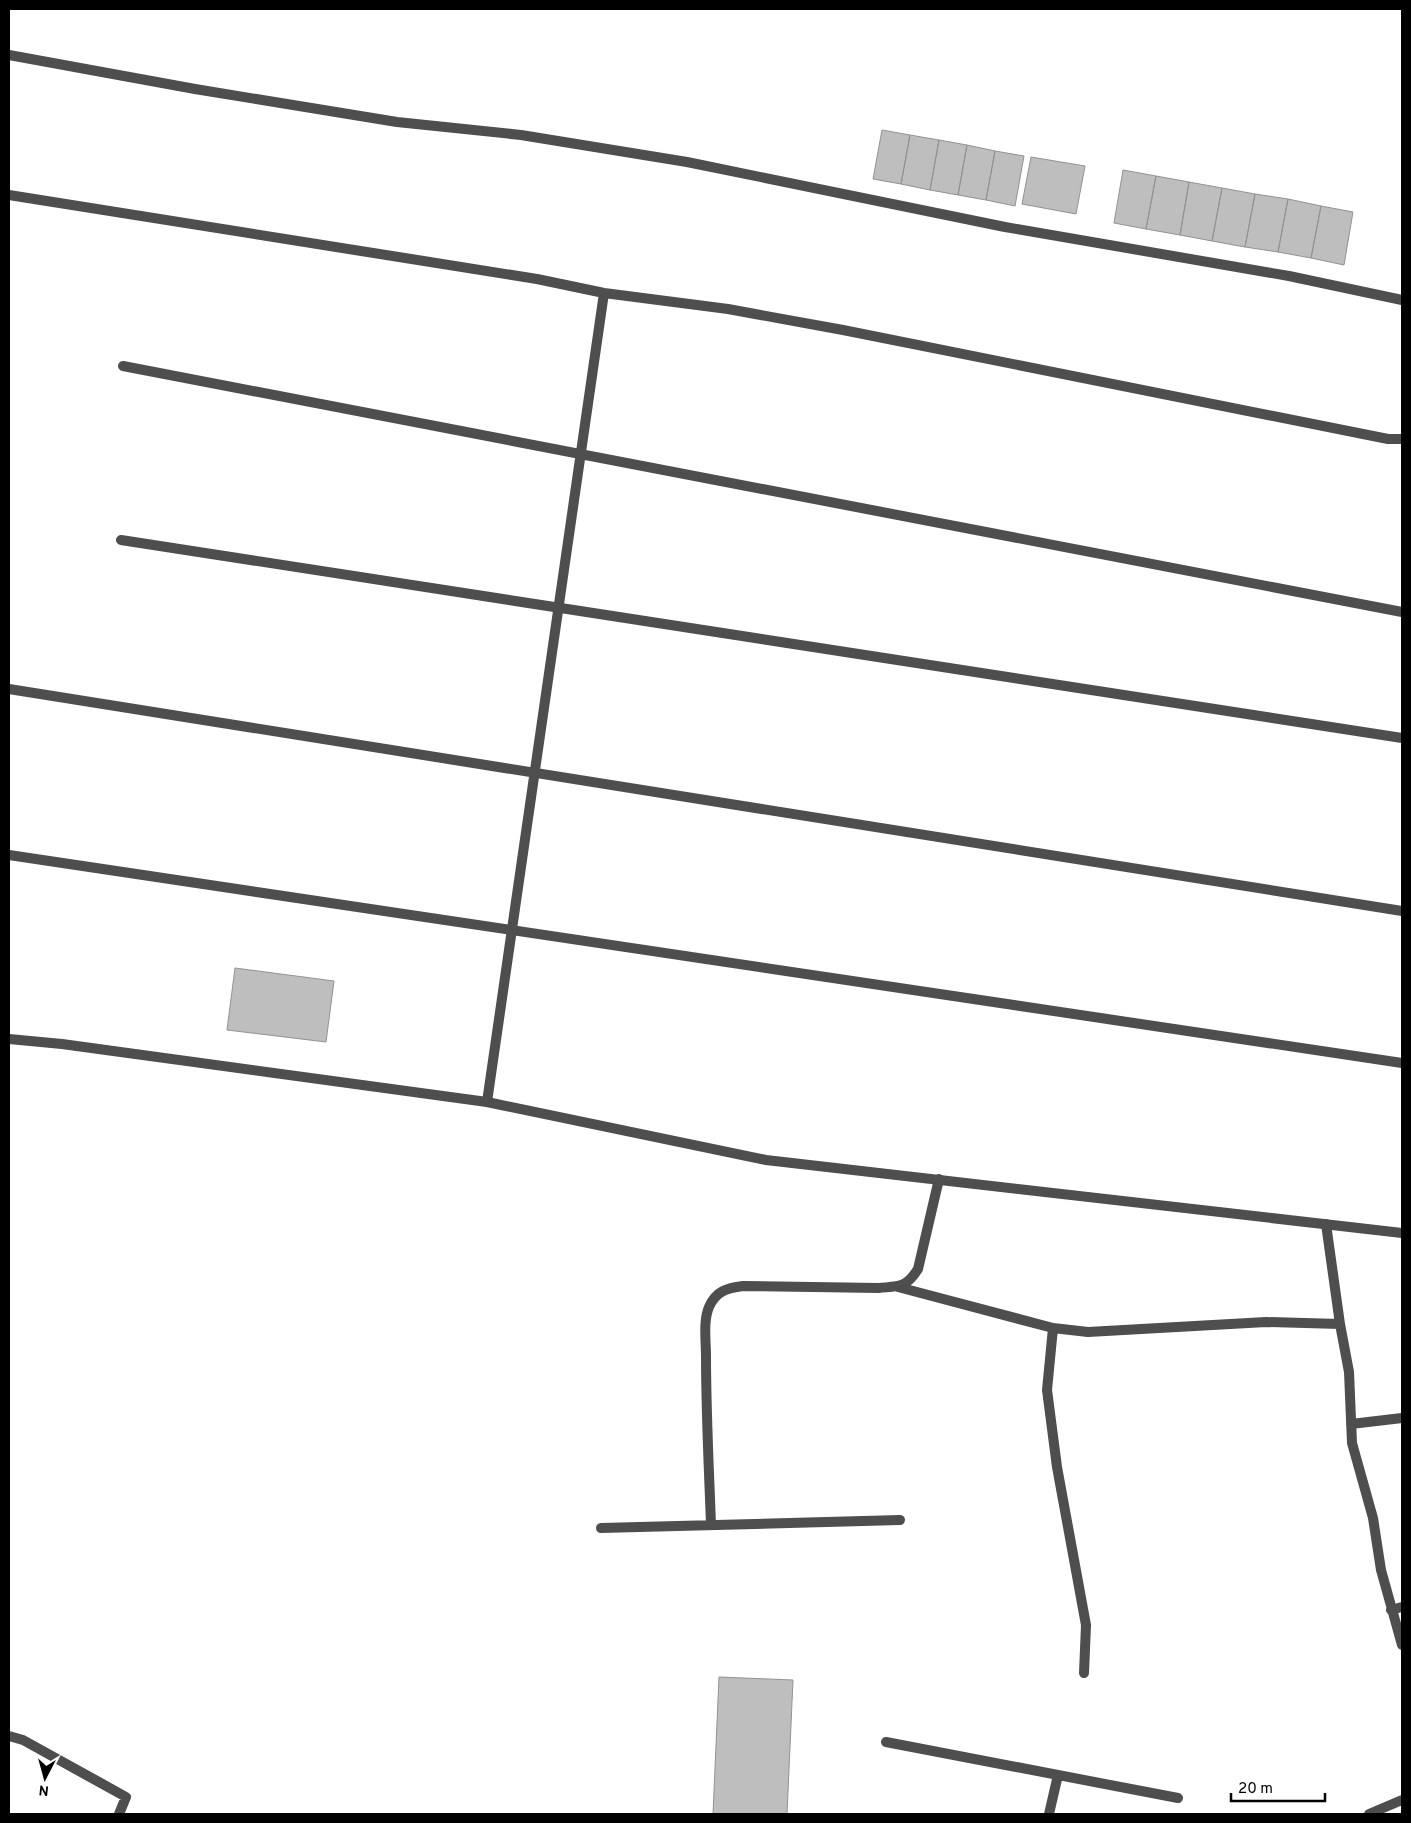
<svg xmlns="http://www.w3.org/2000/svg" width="1411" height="1823" viewBox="0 0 1411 1823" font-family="Overpass,sans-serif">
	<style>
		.building { fill: #bebebe; stroke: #929292 }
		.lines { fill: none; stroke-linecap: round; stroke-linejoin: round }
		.minor { stroke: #4e4e4e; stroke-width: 10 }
		.tertiary { stroke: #4e4e4e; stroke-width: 10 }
	</style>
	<rect width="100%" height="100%" fill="#fff"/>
	<path class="building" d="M882 130 910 135 901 184 873 179Z
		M910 135 939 140 930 190 901 184Z
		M939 140 967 145 958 195 930 190Z
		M967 145 995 151 986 200 958 195Z
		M995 151 1024 156 1015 206 986 200Z
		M1031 157 1085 166 1076 214 1022 204Z
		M1123 170 1156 176 1146 229 1114 223Z
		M1156 176 1189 182 1180 235 1146 229Z
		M1189 182 1222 188 1212 241 1180 235Z
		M1222 188 1255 194 1245 247 1212 241Z
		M1255 194 1288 199 1278 252 1245 247Z
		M1288 199 1321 206 1311 258 1278 252Z
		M1321 206 1353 212 1344 265 1311 258Z
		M235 968 334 981 326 1042 227 1030Z
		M719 1677 793 1680 787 1814H713Z"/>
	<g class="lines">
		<path class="minor" d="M9 55 195 89 397 122 521 135 687 162 1005 227 1289 276 1402 300
			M9 195 537 279 604 293 728 309 843 330 1388 439H1402
			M123 366 1402 612
			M121 540 1402 738
			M9 689 1402 911
			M9 855 1402 1063
			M487 1102 604 293
			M1326 1224 1340 1324 1349 1372 1352 1443 1373 1518 1381 1570 1402 1645
			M898 1287 1053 1328
			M1351 1424 1402 1418
			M711 1525C709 1469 706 1413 706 1356 706 1341 703 1321 709 1307 716 1291 727 1288 743 1286L879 1288C899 1286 906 1288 918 1269L939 1179
			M601 1528 900 1520
			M1391 1610 1402 1607
			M1084 1673 1086 1625 1057 1467 1047 1390 1053 1328 1088 1332 1266 1322 1340 1324
			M9 1736 23 1740 126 1797 119 1814
			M886 1742 1178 1798
			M1049 1814 1058 1775
			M1369 1814 1402 1800"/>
		<path class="tertiary" d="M9 1039 62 1044 487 1102 766 1160 1402 1233"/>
	</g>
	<rect width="1411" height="1823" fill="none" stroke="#000000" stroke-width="20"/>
	<g transform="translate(45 1778) rotate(186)" stroke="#ffffff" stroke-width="4" paint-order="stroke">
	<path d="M0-4L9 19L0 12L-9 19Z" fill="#000000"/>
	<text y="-8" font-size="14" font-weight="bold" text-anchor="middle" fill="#000000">N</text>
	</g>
	<path d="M1231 1793v8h94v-8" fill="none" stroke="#000000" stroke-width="2.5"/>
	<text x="1238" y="1793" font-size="15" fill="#000000" stroke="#ffffff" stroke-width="4" paint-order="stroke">20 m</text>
</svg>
